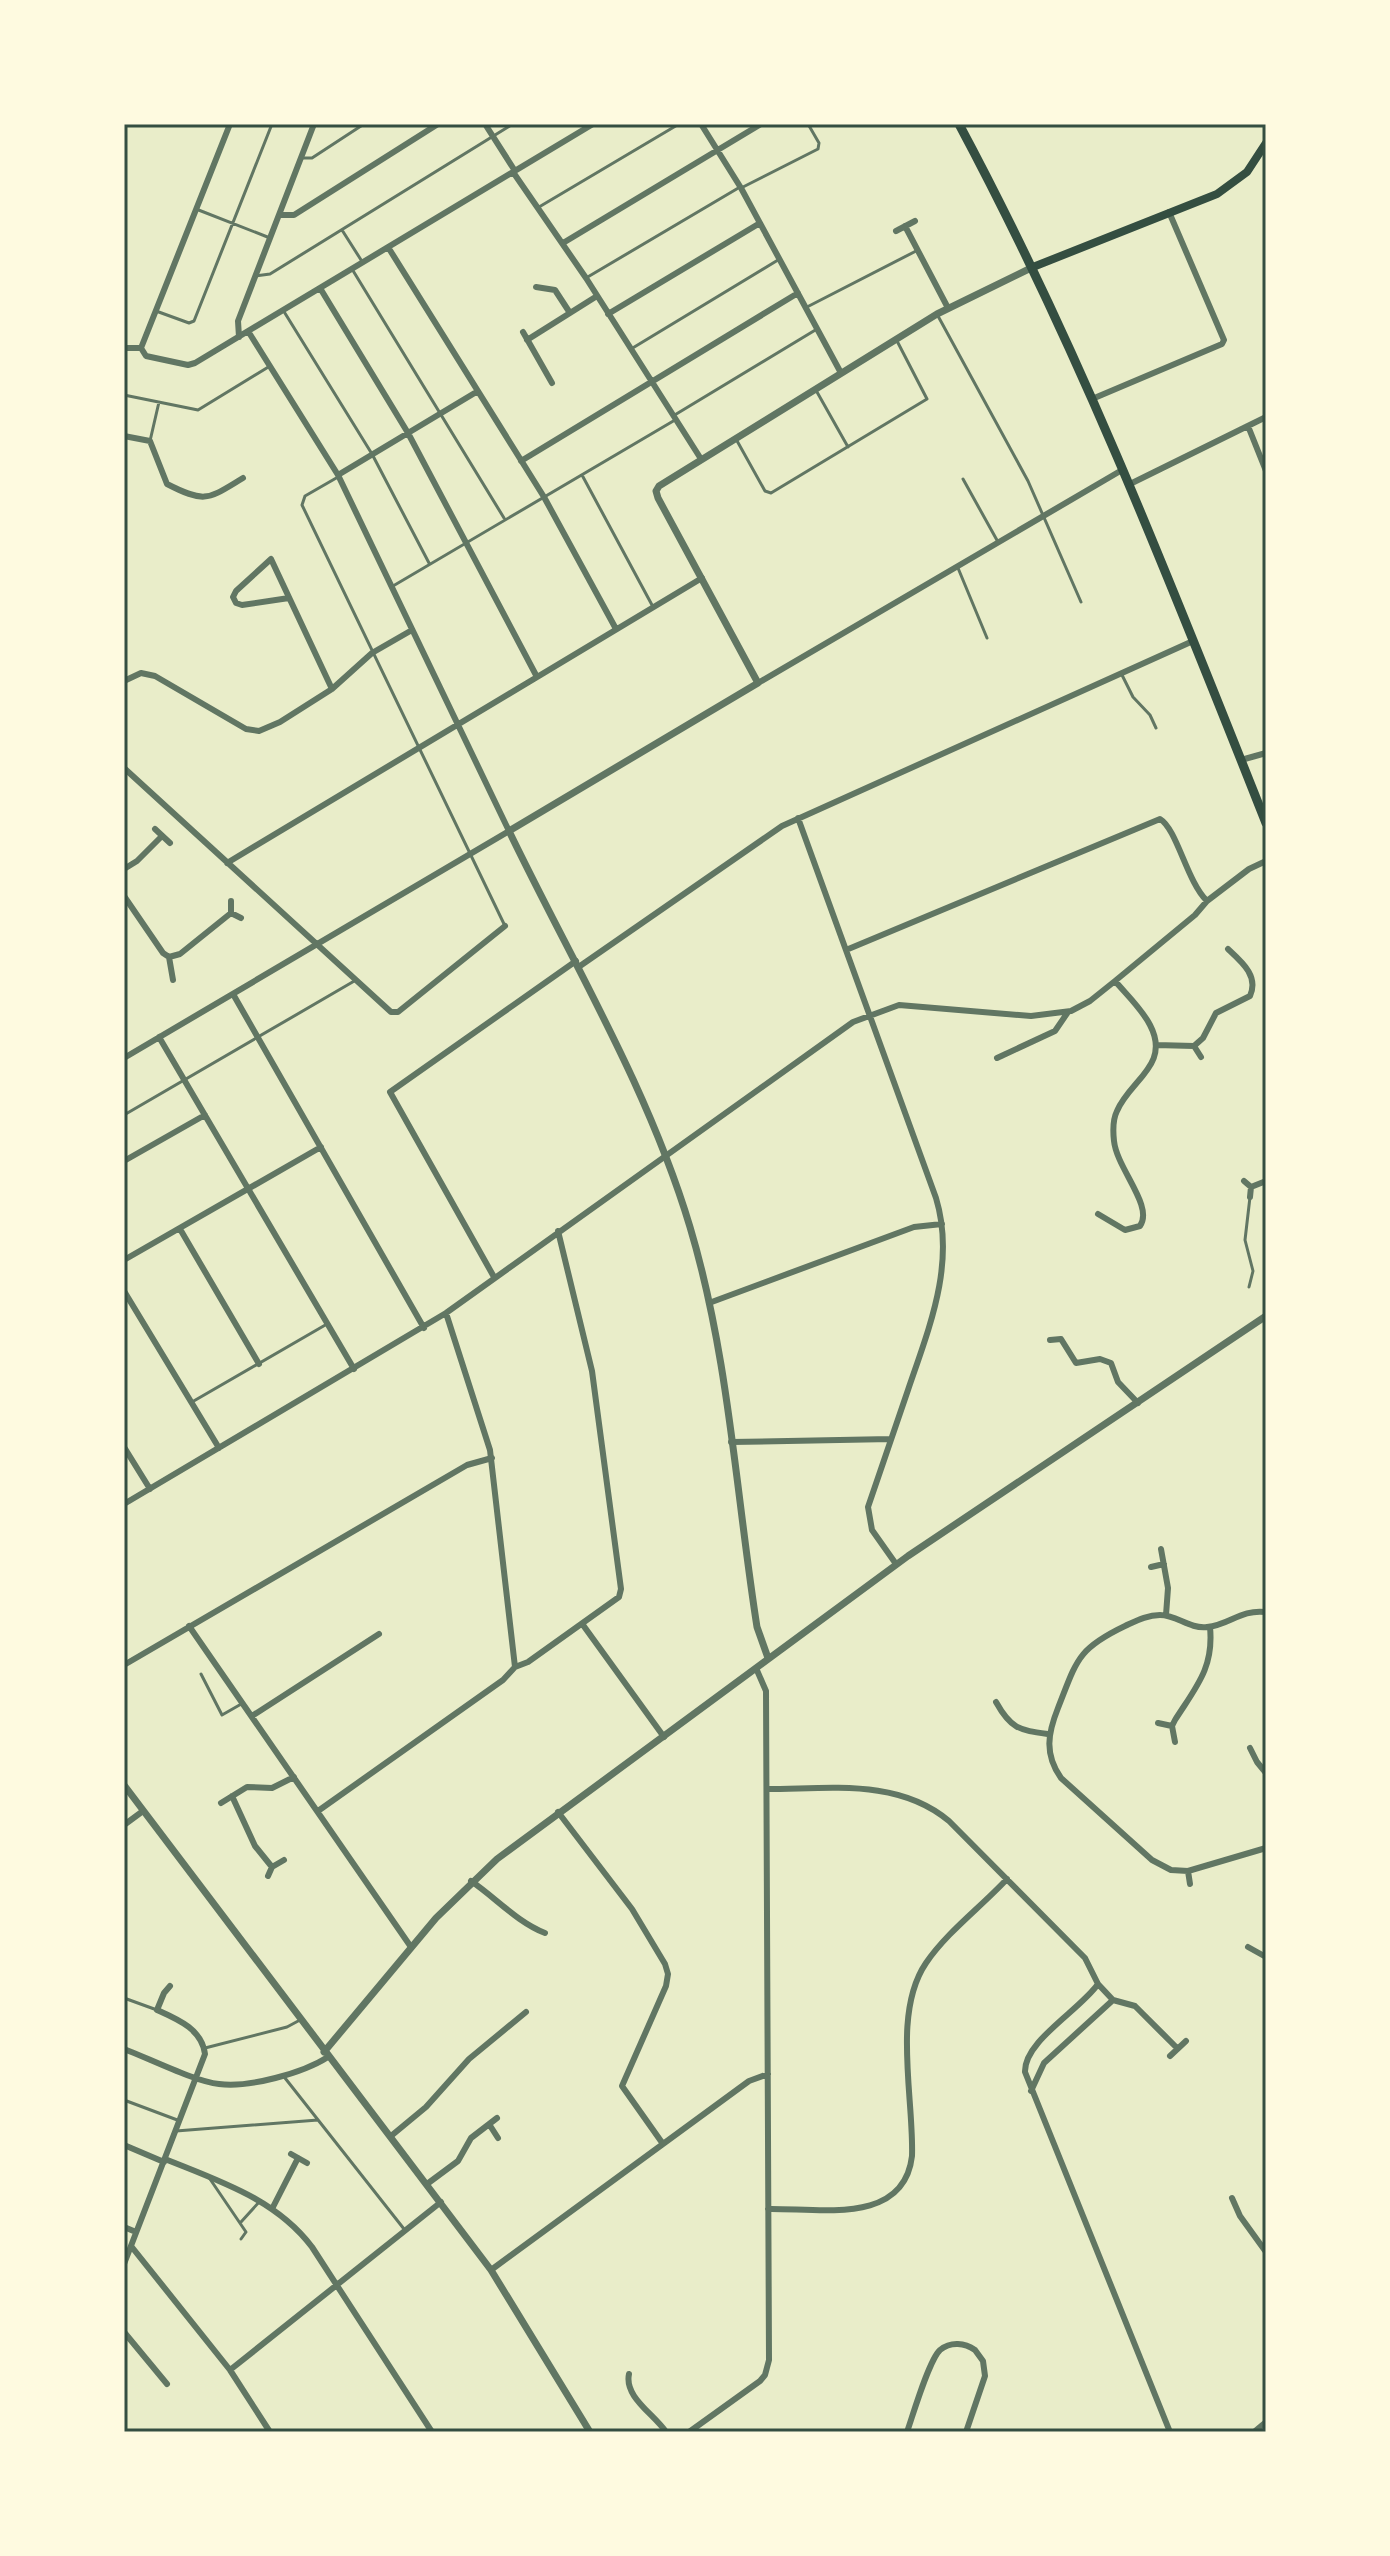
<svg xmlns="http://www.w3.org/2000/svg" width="1390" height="2556" viewBox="0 0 1390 2556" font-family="'Archivo Narrow',sans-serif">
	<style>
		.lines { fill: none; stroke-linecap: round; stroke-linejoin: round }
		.service { stroke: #617663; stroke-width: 3 }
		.minor { stroke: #617663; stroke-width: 6 }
		.tertiary { stroke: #617663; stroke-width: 7 }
		.secondary { stroke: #344e41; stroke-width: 8 }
		.primary { stroke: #344e41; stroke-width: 9 }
		.neatline { fill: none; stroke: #344e41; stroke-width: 3 }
	</style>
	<rect width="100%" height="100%" fill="#e9edc9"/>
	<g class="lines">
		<path class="service" d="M300 158H312L364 124
			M743 187 818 149 819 143 808 124
			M539 207 679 124
			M196 209 270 238
			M342 230 363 263
			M352 269 504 518
			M255 276 270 274 513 124
			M586 278 740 187
			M807 307 918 250
			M283 310 372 454 429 563
			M156 311 189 323 194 321 272 124
			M938 316 1028 481 1081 602
			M631 349 778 260
			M817 392 848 447
			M124 395 198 410 270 366
			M673 416 817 329
			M736 439 765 491 771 493 927 399 896 339
			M150 441 159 402
			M582 475 652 605
			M338 477 305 496 302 505 505 926
			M963 479 998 542
			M958 568 987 638
			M393 586 675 420
			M1122 675 1133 697 1150 715 1156 728
			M124 1115 356 980
			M1249 1287 1253 1271 1245 1240 1250 1197
			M192 1402 327 1324
			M201 1674 222 1715 243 1703
			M124 1998 157 2010
			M205 2048 287 2027 300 2020
			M285 2078 404 2229
			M124 2100 180 2121
			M176 2131 318 2120
			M210 2179 246 2232 241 2239
			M241 2222 260 2201"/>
		<path class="minor" d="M485 124 515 171
			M701 124 741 188 841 373
			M513 172 586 278 701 459
			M279 215H294L438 124
			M905 226 948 308
			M896 231 915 221
			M563 243 761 124
			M388 247 544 497 616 629
			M536 287 555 290 570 313
			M320 288 408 433 537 677
			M608 314 760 223
			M523 332 552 383
			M239 337 238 321 314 124
			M527 340 597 296
			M124 348H141L146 356 188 365 195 363 593 124
			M141 348 230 124
			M1092 399 1222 344 1224 340 1169 212
			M1248 426 1266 471
			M124 436 150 441 167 484C206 504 208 499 243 478
			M521 461 798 293
			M338 475 478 391
			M1128 485 1266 417
			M289 598 242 605 236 603 233 597 236 591 271 559 332 689
			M124 681 141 673 155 676 246 729 259 731 280 722 332 689 372 653 412 630
			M758 683 1122 470
			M1241 760 1266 753
			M124 768 391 1012H398L505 926
			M798 818 936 1198C956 1264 929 1328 908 1390 895 1429 881 1468 868 1507L872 1530 896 1564
			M155 829 170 843
			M227 863 702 578
			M124 869 137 861 162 836
			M124 896 163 953 169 957 173 980
			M231 901V913L241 918
			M846 950 1160 819C1177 829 1187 882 1207 901
			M169 957 180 954 231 913
			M580 966 782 826 1193 641
			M233 994 424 1328
			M159 1037 354 1369
			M1156 1045 1194 1046 1203 1038 1216 1013 1250 996C1259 976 1242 962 1228 949
			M1194 1046 1201 1057
			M124 1058 509 831 338 475 248 331
			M997 1058 1055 1031 1068 1012
			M124 1161 205 1115
			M1244 1181 1251 1187 1250 1197
			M1251 1187 1266 1181
			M1098 1214 1125 1230 1140 1226C1154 1206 1117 1169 1114 1141 1113 1132 1113 1119 1117 1111 1130 1080 1171 1065 1150 1025 1142 1009 1127 995 1115 981
			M180 1229 259 1364
			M124 1260 321 1147
			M494 1277 390 1092 576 961
			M124 1291 219 1448
			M709 1303 914 1227 942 1224
			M446 1313 490 1450 515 1667
			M1050 1340 1061 1339 1076 1363 1100 1359 1111 1363 1118 1382 1138 1403
			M731 1442 891 1439
			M124 1447 150 1489
			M124 1504 446 1313 853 1022 899 1005 1031 1016 1071 1011 1090 1001 1115 981 1195 915 1207 901 1249 869 1266 861
			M1161 1549 1168 1588 1166 1615
			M1151 1567 1164 1564
			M1266 1612C1240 1609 1230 1625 1207 1627 1189 1629 1177 1615 1160 1615 1147 1615 1136 1621 1125 1626 1077 1649 1077 1660 1058 1708 1048 1733 1044 1754 1061 1778L1152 1860 1171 1870 1188 1871 1266 1848
			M583 1625 664 1737
			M189 1626 411 1947
			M124 1665 467 1465 492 1458
			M996 1702C1011 1729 1019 1730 1048 1734
			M252 1716 379 1634
			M1158 1723 1172 1726
			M1175 1742 1172 1726 1175 1720C1196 1687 1214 1668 1210 1627
			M1250 1748 1257 1762 1266 1773
			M767 1789C829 1789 898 1778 949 1821L1085 1958 1098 1984 1113 2000 1135 2006 1177 2048
			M232 1796 255 1846 272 1867
			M221 1803 247 1787 272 1788 294 1777
			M318 1811 503 1680 515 1667 528 1662 619 1597 621 1589 592 1371 558 1231
			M558 1812 632 1909 665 1964 668 1974 666 1986 622 2086 663 2144
			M124 1825 143 1811
			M1188 1871 1190 1884
			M268 1876 272 1867 284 1860
			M471 1881C496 1898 517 1922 545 1933
			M1248 1947 1266 1957
			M1098 1984C1080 2010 1024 2041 1025 2072L1170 2432
			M124 2049C148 2058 196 2082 219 2084 249 2088 303 2073 328 2057
			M1170 2056 1186 2041
			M1031 2091 1044 2063 1113 2000
			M489 2124 498 2138
			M391 2136 426 2107 469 2059 526 2012
			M124 2145 164 2162
			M291 2154 307 2163
			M165 2159C219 2181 276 2199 312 2247L432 2432
			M427 2184 458 2161 471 2138 497 2118
			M1232 2198 1240 2216 1266 2252
			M273 2207 298 2158
			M768 2209C818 2208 904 2226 912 2156 914 2098 892 2013 926 1963 947 1932 981 1907 1007 1879
			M124 2227 136 2232
			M131 2246 230 2370 270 2432
			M124 2264 205 2054C202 2029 177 2019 157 2010L164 1993 170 1986
			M491 2270 749 2081 768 2074
			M124 2332 167 2384
			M230 2370 441 2202
			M629 2374C624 2397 654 2414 666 2432
			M689 2432 760 2381 765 2375 769 2360 766 1691 756 1668
			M907 2432C913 2415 929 2360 940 2350 951 2341 965 2343 975 2350L983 2361 985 2376 966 2432
			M1254 2432 1266 2422"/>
		<path class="tertiary" d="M768 1658 757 1627C736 1494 729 1357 690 1227 648 1087 572 962 509 831L758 683 658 498 656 491 659 486 937 314 1033 267
			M124 1785 491 2270 590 2432
			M324 2052 436 1918 497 1859 908 1556 1266 1316"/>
		<path class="secondary" d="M1033 267 1217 194 1247 172 1266 143"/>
		<path class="primary" d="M959 124C1079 348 1172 586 1266 823"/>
	</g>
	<rect width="1390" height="2556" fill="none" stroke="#fefae0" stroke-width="252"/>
	<rect x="126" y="126" width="1138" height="2304" class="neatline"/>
</svg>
